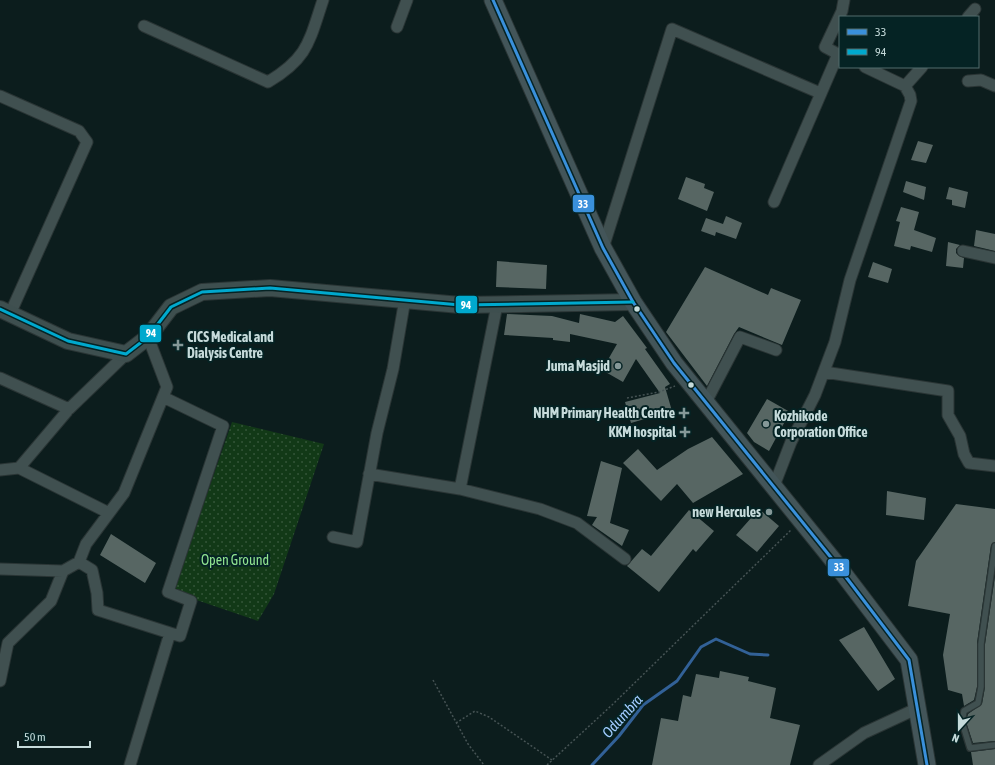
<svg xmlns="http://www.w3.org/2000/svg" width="995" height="765" viewBox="0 0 995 765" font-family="'Asap Condensed',sans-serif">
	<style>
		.grass { fill: url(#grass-dots) }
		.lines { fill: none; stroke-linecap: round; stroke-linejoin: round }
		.stream { stroke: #326197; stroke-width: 3 }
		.building { fill: #576663 }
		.lane-casing { stroke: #2a3535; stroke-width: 8 }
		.street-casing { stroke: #2a3535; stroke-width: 13 }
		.secondary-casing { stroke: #2a3535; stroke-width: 18 }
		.primary-casing { stroke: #2a3535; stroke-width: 19 }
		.path { stroke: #465354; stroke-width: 1.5; stroke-dasharray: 2 2; stroke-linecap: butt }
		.lane { stroke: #405050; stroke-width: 5.5 }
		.street { stroke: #405050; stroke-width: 11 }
		.secondary { stroke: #3e4f4f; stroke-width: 16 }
		.primary { stroke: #435559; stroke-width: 17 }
		.bus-1-casing { stroke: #052324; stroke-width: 6 }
		.bus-2-casing { stroke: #052324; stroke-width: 6 }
		.bus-1 { stroke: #3a90db; stroke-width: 3 }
		.bus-2 { stroke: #00a9ce; stroke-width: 3 }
		.bus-dot { fill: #c6dbdb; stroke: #052324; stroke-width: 1.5 }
		.poi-dot { fill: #859898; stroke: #052324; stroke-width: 1.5 }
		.labels { text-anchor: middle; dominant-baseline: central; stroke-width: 4; stroke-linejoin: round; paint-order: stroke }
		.poi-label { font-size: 14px; font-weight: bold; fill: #c6dbdb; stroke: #052324; text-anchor: end }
		.park-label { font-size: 14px; fill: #90e390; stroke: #052324 }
		.water-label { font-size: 15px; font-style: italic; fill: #a3ccff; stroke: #052324 }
		.line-badge { stroke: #052324; stroke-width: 1.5 }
		.badge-label { font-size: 11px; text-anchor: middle; font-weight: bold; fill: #fff }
	</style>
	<defs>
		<pattern id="grass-dots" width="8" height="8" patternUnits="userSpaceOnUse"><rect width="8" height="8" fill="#123917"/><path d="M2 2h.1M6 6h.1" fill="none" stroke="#335538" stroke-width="1.8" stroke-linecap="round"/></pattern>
	</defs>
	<rect width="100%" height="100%" fill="#0c1d1d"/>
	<path class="grass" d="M232 422 324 444 274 594 258 621 173 592Z"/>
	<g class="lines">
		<path class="stream" d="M592 765 619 736 643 705 677 681 701 647 716 639 750 654 768 655"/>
	</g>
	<path class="building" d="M918 141 933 145 926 163 911 160Z
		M686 177 705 184 704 188 714 192 707 211 678 199Z
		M906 181 926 187 924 200 903 192Z
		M949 187 968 192 965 208 952 205V200L946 199Z
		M901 207 919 212 914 230 936 238 932 252 911 246 910 250 894 246 900 222 896 221Z
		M726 216 742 223 736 239 716 232 715 236 701 231 706 218 723 224Z
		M976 230 995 234V251L974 246Z
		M948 242 960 245 956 249V253L959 256 964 258 963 268 946 266Z
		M497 261 547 265 546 289 496 287Z
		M873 262 892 269 888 283 868 277Z
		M705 267 768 295 771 288 801 300 782 345 739 327 734 334 707 386 666 332Z
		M507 314 552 316 579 323 580 314 615 322 623 316 647 348 645 349 670 384 665 387 672 411 631 423 625 402 660 393 636 359 623 382 602 370 617 344 570 334V342L553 340V338L504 335Z
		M767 399 790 412 769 451 754 442 747 433Z
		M712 437 743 474 693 503 677 484 661 501 623 463 638 449 657 470 688 449Z
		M601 461 622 468 610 523 629 530 622 546 592 525 597 517 587 516Z
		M887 491 926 498 924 520 886 515Z
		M956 504 995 509V542L991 545 977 643V687L974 700 964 706 962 694 948 690 943 655 950 614 908 606 916 561Z
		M759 509 779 526 757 552 736 535Z
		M689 510 714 531 696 552 693 549 659 592 627 566 642 549 651 556Z
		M111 534 156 563 145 583 100 555Z
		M995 576V741L973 743 966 722 968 714 982 704 985 687V644Z
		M864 627 895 679 878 691 839 640Z
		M720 671 749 677 748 681 776 688 770 718 800 725 790 765H652L661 718 678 721 683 695 691 697 696 674 719 678Z
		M995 749V765H973L971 752Z"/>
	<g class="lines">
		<defs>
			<path id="lane" d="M995 546 981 644V687L978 703 964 711 962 722 970 748 995 745"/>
			<path id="street" d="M968 17 975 9
				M144 26 268 82C308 58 309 42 323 0
				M397 27 407 0
				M840 55 825 47 842 11 844 0
				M865 67 905 86
				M968 81 981 80 995 86
				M0 96 79 131 87 142 10 314
				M774 202 838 54
				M603 248 672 29 820 93
				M963 251 995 258
				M824 372 948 391V415L960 436 964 454 969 463 995 466
				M0 378 69 409
				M163 397 223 426 168 592 191 601 180 636 170 633
				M705 404 740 337 776 350
				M19 468 109 513
				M0 470 19 468 69 409 126 354
				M369 474 460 489 497 305
				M774 486 791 442 815 395 835 342 850 280 911 101 910 95 905 86 922 67
				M460 489 540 509 577 523 625 559
				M333 537 357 542 377 433 393 369 405 299
				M0 569 63 571
				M0 681 8 643 51 601 63 571 79 562
				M130 765 170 633 98 610 97 593 92 570 79 562 86 544 124 493 167 387 148 337
				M819 765 864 733 918 708"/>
			<path id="secondary" d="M0 309 68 341 126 354 148 337 171 307 202 292 270 288 460 305 633 302"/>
			<path id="primary" d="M493 0 603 248 633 302 674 363 833 560 909 660 927 765"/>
		</defs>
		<use href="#lane" class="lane-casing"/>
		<use href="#street" class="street-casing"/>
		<use href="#secondary" class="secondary-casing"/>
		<use href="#primary" class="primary-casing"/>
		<path class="path" d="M627 398 659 392 675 386
			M433 680 468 744 484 765
			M456 723 475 711 489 717 552 760
			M547 765 612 705 791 530"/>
		<use href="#lane" class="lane"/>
		<use href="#street" class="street"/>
		<use href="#secondary" class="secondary"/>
		<use href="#primary" class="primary"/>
		<defs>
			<path id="bus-1" d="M493 0 603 248 633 302 674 363 833 560 909 660 927 765"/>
			<path id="bus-2" d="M0 309 68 341 126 354 148 337 171 307 202 292 270 288 460 305 633 302"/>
		</defs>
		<use href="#bus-1" class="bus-1-casing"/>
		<use href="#bus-2" class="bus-2-casing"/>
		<use href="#bus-1" class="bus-1"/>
		<use href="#bus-2" class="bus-2"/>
	</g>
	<g class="bus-dot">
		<circle cx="637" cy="309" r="3.5"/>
		<circle cx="691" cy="385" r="3.5"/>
	</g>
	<g class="poi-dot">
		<path d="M176 339h4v4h4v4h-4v4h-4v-4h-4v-4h4z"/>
		<circle cx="618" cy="366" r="4"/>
		<path d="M682 407h4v4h4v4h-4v4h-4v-4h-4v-4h4z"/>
		<circle cx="766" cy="424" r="4"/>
		<path d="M683 426h4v4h4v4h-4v4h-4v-4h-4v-4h4z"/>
		<circle cx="769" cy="512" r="4"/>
	</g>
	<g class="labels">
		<g class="poi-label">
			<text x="187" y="337" text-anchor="start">CICS Medical and<tspan x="187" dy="16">Dialysis Centre</tspan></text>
			<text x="610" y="366">Juma Masjid</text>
			<text x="675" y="413">NHM Primary Health Centre</text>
			<text x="774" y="416" text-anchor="start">Kozhikode<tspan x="774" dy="16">Corporation Office</tspan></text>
			<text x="676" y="432">KKM hospital</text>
			<text x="761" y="512">new Hercules</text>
		</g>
		<g class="park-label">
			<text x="235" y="560">Open Ground</text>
		</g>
		<g class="water-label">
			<text transform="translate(622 716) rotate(-48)">Odumbra</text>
		</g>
	</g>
	<g class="line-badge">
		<rect x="572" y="194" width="23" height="19" rx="4" fill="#3a90db"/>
		<rect x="455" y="295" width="23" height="19" rx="4" fill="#00a9ce"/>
		<rect x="139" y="324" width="23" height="19" rx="4" fill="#00a9ce"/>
		<rect x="827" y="558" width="23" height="19" rx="4" fill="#3a90db"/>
	</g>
	<g class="badge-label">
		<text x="583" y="208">33</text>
		<text x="466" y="309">94</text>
		<text x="151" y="337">94</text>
		<text x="839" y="571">33</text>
	</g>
	<rect x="839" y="16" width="140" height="52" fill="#052324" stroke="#526d6d"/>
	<rect x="847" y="29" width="20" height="6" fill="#3a90db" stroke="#526d6d"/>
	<text x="875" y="36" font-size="12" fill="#c6dbdb">33</text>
	<rect x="847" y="49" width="20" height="6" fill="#00a9ce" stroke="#526d6d"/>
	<text x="875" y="56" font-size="12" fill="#c6dbdb">94</text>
	<g transform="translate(959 729) rotate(201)" stroke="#052324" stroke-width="3" paint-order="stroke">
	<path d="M0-3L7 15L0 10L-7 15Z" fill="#c6dbdb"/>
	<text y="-6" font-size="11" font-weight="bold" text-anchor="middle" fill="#c6dbdb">N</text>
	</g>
	<path d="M18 741v6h72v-6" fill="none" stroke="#c6dbdb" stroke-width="2"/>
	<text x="24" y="741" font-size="12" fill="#c6dbdb" stroke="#052324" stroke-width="3" paint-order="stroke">50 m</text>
</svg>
